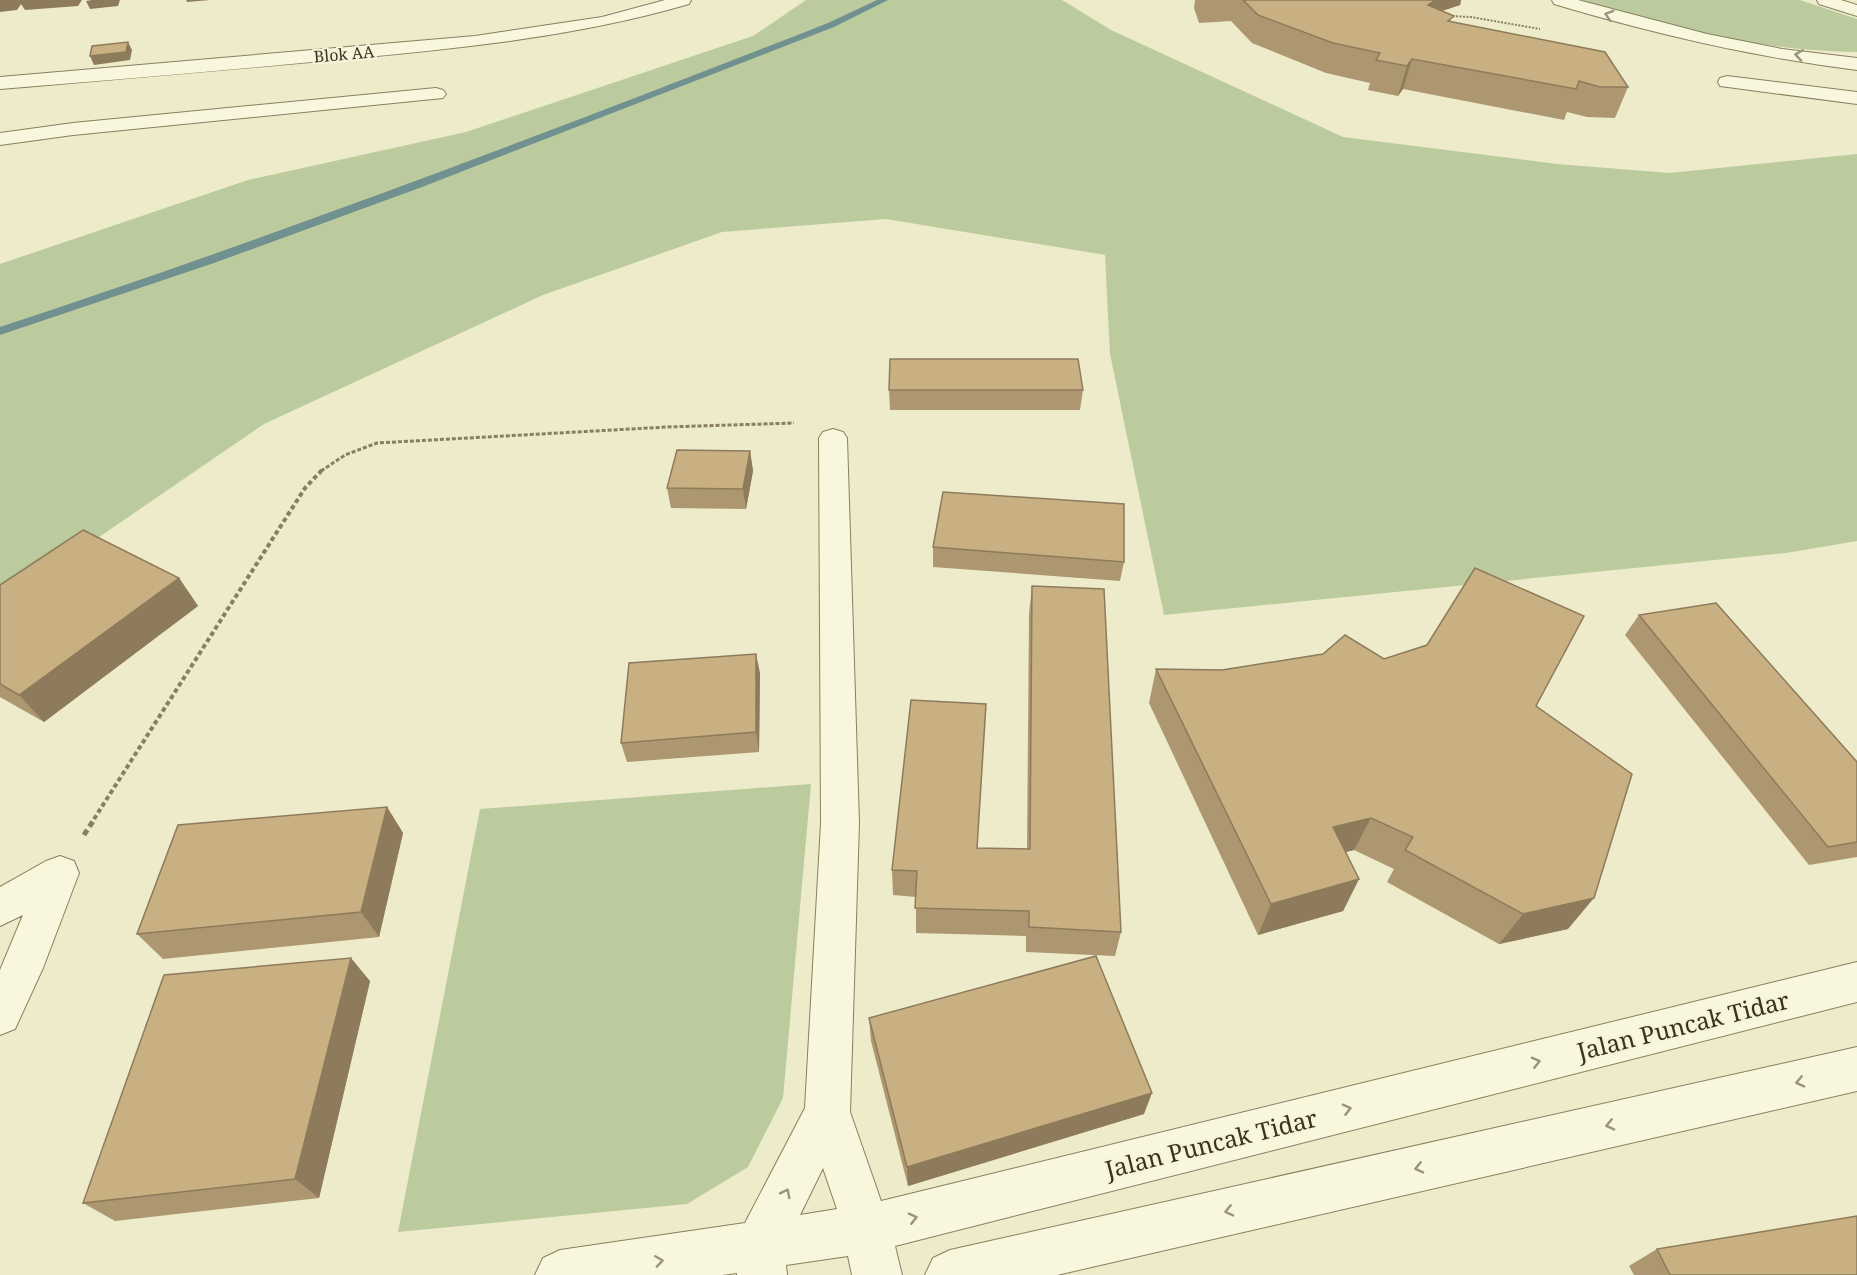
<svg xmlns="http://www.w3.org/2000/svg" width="1857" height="1275" viewBox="0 0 1857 1275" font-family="'Noto Serif',serif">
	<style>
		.green { fill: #bbcb9e }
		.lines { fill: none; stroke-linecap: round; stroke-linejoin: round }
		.stream { fill: #719090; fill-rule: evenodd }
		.minor-casing { stroke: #897f5f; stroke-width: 2 }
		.path-far3 { stroke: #897f5f; stroke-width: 2; stroke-dasharray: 2 1.5; stroke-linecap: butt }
		.path-far2 { stroke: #897f5f; stroke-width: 3; stroke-dasharray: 4 2; stroke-linecap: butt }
		.path-far1 { stroke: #897f5f; stroke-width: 4; stroke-dasharray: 4.5 3; stroke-linecap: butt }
		.path { stroke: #897f5f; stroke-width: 5; stroke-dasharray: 6 4; stroke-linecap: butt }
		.minor { fill: #f8f6dd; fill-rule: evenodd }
		.wall { fill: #ad9770 }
		.shaded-wall { fill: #8d7b5b }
		.building { fill: #c9b082; stroke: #8d7b5b; stroke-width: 1.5 }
		.oneway { stroke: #999480 }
		.labels { text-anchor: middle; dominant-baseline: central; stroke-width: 4.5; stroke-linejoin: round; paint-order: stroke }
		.far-street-label { font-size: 16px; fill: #3a3322; stroke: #f5f3d9 }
		.near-street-label { font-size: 24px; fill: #3a3322; stroke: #f5f3d9 }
	</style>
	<rect width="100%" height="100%" fill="#edebca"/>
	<path class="green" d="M806 0H1062L1111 30 1343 137 1557 164 1670 173 1857 154V541L1786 553 1164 615 1110 354 1105 255 886 219 722 232 543 295 264 424 0 605V264L248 180 466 132 753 36Z
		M1582 0H1800L1857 19V52C1765 51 1669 30 1582 0Z
		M811 784 783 1098 748 1167 687 1204 398 1232 480 809Z"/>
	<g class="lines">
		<path class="stream" d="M877 0H888L834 27 422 187 214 263 0 335V327C280 235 554 130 828 23Z"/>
		<defs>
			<path id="minor" d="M665 0H691L689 4C576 37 461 48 344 59 230 70 115 80 0 89V77L475 36 602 17Z
				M1552 0H1578L1707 34 1782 49 1857 58V70C1754 57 1654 34 1554 4Z
				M1817 0H1841L1857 5V16L1819 4Z
				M1727 76 1857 92V104L1720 86 1718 82 1720 78Z
				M436 88 443 90 446 94 443 98 73 135 0 145V133L73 123Z
				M833 429 843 432 847 438 859 823 850 1112 881 1201 1857 962V1002L895 1246 902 1275H852L848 1256 786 1265 787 1275H737V1273L722 1275H535L543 1258 560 1250 745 1223 805 1108 821 823 819 438 823 432ZM823 1168 837 1209 800 1215Z
				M60 856 74 861 79 873 43 968 15 1029 0 1035V970L23 915 0 926V887L46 861Z
				M1857 1047V1091L1057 1275H925L933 1258 950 1250Z"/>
		</defs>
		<use href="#minor" class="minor-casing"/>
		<path class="path-far3" d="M1449 16 1471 17 1540 29"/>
		<path class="path-far2" d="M321 471 345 455 377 443 667 427 794 423"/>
		<path class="path-far1" d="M94 819 305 488 323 469"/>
		<path class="path" d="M84 835 95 818"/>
		<use href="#minor" class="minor"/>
	</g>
	<path class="wall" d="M1195 0H1461L1460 5 1441 11 1452 22 1628 87 1615 118 1587 117 1567 112 1564 120 1403 89 1398 96 1368 90 1370 83 1326 73 1252 43 1231 21 1199 23 1194 8Z
		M889 390H1083L1080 410H890Z
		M750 451 753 471 746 509 671 508 667 488Z
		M933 547 1124 562 1120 581 933 567Z
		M179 578 198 606 44 722 0 697V585Z
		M1032 586 1121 932 1115 956 1026 952V936L916 933V897L893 895 892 870 977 848 1027 849 1029 614Z
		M1639 615 1857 762V857L1809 865 1625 635Z
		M1384 659 1536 706 1568 929 1499 944 1387 882 1394 869 1354 850 1346 852 1359 879 1343 911 1258 935 1149 703 1156 669 1222 670Z
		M760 673 759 752 627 762 621 743Z
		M387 807 403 833 379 937 163 959 137 934Z
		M370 981 319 1198 115 1221 83 1203Z
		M869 1018 1144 1114 908 1186 871 1041Z
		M1657 1249 1857 1275H1634L1629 1266Z"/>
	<path class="shaded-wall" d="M0 0H82L78 6 25 10 21 4 17 10 0 12Z
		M92 0H120L118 6 90 9 86 1Z
		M186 0H210L187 2Z
		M1415 0H1461L1460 5 1430 15Z
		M128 42 132 50 130 60 94 65 90 56Z
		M1412 59 1403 89 1398 96 1407 66Z
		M750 451 753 471 746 509 743 489Z
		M179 578 198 606 44 722 19 695Z
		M756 654 760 673 759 752 756 732Z
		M387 807 403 833 379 937 361 912Z
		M1371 818 1354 850 1318 859 1333 827Z
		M1359 879 1343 911 1258 935 1271 904Z
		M1594 898 1568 929 1499 944 1523 914Z
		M351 958 370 981 319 1198 295 1179Z
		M1152 1093 1144 1114 908 1186 907 1167Z"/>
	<path class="building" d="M1243 0H1433L1434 1 1428 5 1454 16 1448 21 1605 52 1628 87H1600L1579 81 1576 89 1412 59 1407 66 1376 60 1380 53 1333 43 1258 15Z
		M128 42 126 52 90 56 92 46Z
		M890 359H1078L1083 390H889Z
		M677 450 750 451 743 489 667 488Z
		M943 492 1124 504V562L933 547Z
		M83 530 179 578 19 695 0 684V585Z
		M1475 568 1584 616 1536 706 1632 774 1594 898 1523 914 1405 850 1413 837 1371 818 1333 827 1359 879 1271 904 1156 669 1222 670 1323 654 1345 635 1384 659 1427 645Z
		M1032 586 1104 589 1121 932 1029 927V911L915 908 917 871 892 870 911 700 986 704 977 848 1030 849Z
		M1716 603 1857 762V842L1828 847 1639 615Z
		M756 654V732L621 743 629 663Z
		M387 807 361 912 137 934 178 825Z
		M1096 956 1152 1093 907 1167 869 1018Z
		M351 958 295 1179 83 1203 164 975Z
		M1857 1216V1275H1670L1657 1249Z"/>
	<defs><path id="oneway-chevron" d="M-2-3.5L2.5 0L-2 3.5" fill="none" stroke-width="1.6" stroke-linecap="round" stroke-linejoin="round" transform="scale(1.5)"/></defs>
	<g class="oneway">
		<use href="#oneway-chevron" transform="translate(1609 15) rotate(-163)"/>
		<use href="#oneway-chevron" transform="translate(1799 55) rotate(-171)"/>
		<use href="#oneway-chevron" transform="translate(1536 1062) rotate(-14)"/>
		<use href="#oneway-chevron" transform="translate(1800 1082) rotate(167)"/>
		<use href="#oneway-chevron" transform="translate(1347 1109) rotate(-14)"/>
		<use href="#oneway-chevron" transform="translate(1610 1125) rotate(167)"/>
		<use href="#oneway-chevron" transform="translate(1419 1168) rotate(167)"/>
		<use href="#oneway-chevron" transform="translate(786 1193) rotate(-63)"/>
		<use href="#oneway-chevron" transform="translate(1229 1211) rotate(167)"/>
		<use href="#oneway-chevron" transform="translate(913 1218) rotate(-14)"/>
		<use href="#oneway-chevron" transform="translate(659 1261) rotate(-8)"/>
	</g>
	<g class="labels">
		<g class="far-street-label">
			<text transform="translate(344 54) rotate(-5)">Blok AA</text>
		</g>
		<g class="near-street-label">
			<text transform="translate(1683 1025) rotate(-14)">Jalan Puncak Tidar</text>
			<text transform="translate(1211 1143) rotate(-14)">Jalan Puncak Tidar</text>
		</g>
	</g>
</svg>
